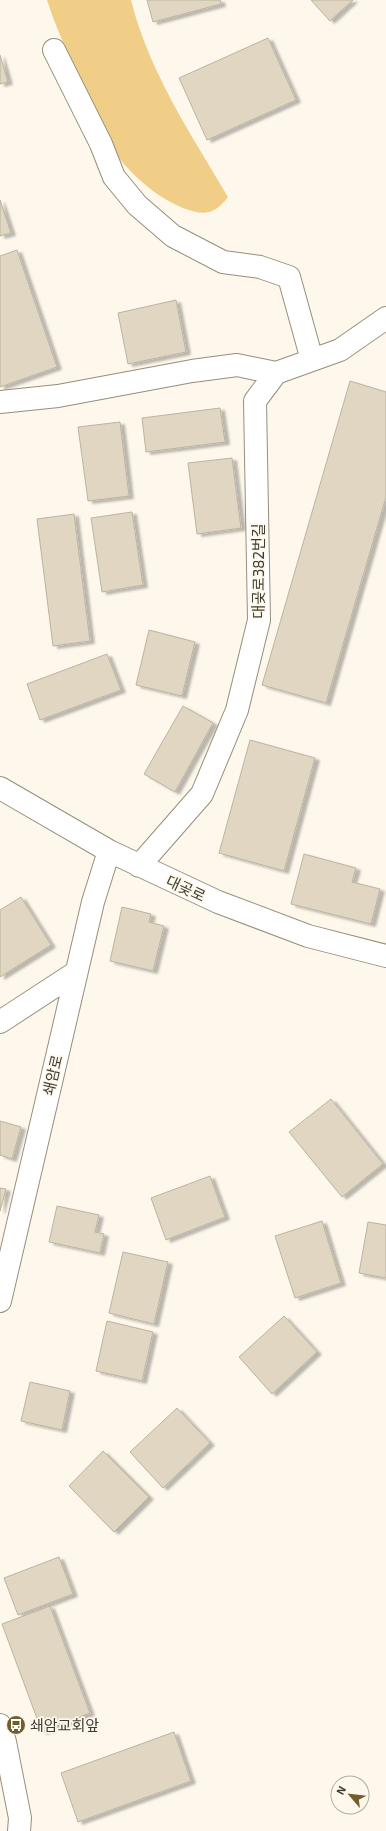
<svg xmlns="http://www.w3.org/2000/svg" width="386" height="1831" viewBox="0 0 386 1831" font-family="'Exo 2','Noto Sans KR',sans-serif">
	<style>
		.green { fill: #f0ce87 }
		.building { fill: #e0d6c2; stroke: #bcb39f; filter: url(#shadow) }
		.lines { fill: none; stroke-linecap: round; stroke-linejoin: round }
		.minor-casing { stroke: #978e7b; stroke-width: 24 }
		.minor { stroke: #fff; stroke-width: 22 }
		.labels { text-anchor: middle; dominant-baseline: central; stroke-width: 3.5; stroke-linejoin: round; paint-order: stroke }
		.street-label { font-size: 15px; fill: #3f3c33; stroke: #fef8ec }
		.poi-label { font-size: 15px; fill: #3f3c33; stroke: #fef8ec; text-anchor: start }
	</style>
	<defs>
		<filter id="shadow"><feDropShadow dx="4.5" dy="2.5" stdDeviation="1" flood-color="#0004"/></filter>
	</defs>
	<rect width="100%" height="100%" fill="#fef8ec"/>
	<path class="green" d="M47 0H131C149 72 191 134 228 197 214 215 204 216 183 208 159 198 140 182 123 163 113 151 108 133 101 119 82 80 60 42 47 0Z"/>
	<path class="building" d="M147 0H220L221 4 153 22Z
		M311 0H353L330 21Z
		M268 38 296 100 207 140 179 78Z
		M0 55 8 82 0 84Z
		M0 200 11 233 0 236Z
		M17 250 57 367 0 387V256Z
		M176 300 186 352 128 364 118 313Z
		M350 381 386 392V497L326 703 262 685Z
		M220 408 225 442 146 452 142 418Z
		M120 422 129 496 88 501 78 427Z
		M232 458 241 528 197 534 188 463Z
		M132 512 143 585 102 592 91 518Z
		M74 514 90 641 53 646 37 519Z
		M149 630 195 642 182 696 136 685Z
		M107 654 121 690 40 720 27 684Z
		M183 706 213 723 175 792 144 774Z
		M250 740 315 758 284 871 219 853Z
		M304 854 356 868 352 882 380 889 371 924 291 904Z
		M21 897 51 945 0 977V910Z
		M122 907 151 914 149 922 164 926 153 971 110 961Z
		M331 1099 383 1164 342 1197 289 1132Z
		M0 1121 21 1127 12 1159 0 1155Z
		M210 1176 225 1217 166 1240 151 1198Z
		M0 1188 6 1189 0 1211Z
		M57 1206 99 1215 95 1232 104 1234 100 1253 49 1242Z
		M322 1221 341 1283 295 1298 275 1236Z
		M368 1222 386 1225V1278L359 1273Z
		M123 1252 168 1262 154 1324 109 1313Z
		M284 1316 317 1352 272 1394 239 1357Z
		M107 1321 153 1332 142 1381 96 1371Z
		M30 1382 70 1391 62 1430 21 1421Z
		M177 1408 210 1443 163 1488 130 1452Z
		M103 1451 149 1497 114 1532 69 1486Z
		M59 1557 73 1594 18 1615 4 1578Z
		M50 1606 90 1713 42 1732 2 1624Z
		M174 1732 191 1781 78 1822 61 1773Z"/>
	<g class="lines">
		<defs>
			<path id="minor" d="M54 50 101 144 114 177 137 205 173 236 223 262 260 267 289 277 312 360
				M0 402 58 396 192 371 237 365 276 373
				M0 788 109 851 218 902 308 936 386 956
				M139 866 202 794 237 710 259 620 255 401 276 373 340 350 386 318
				M0 1022 75 973
				M0 1301 93 902 109 851
				M0 1725 5 1742 20 1818 19 1831"/>
		</defs>
		<use href="#minor" class="minor-casing"/>
		<use href="#minor" class="minor"/>
	</g>
	<defs>
		<symbol id="bus-disc" viewBox="-11 -11 22 22"><circle r="9.5" fill="#735d2d" stroke="#fef8ec"/><path d="M-5-6H5V4H4V6H2V4H-2V6H-4V4H-5ZM-3.5-4V0h7V-4ZM-3.5 1.2v1.5H-2V1.2ZM2 1.2v1.5H3.5V1.2Z" fill="#fff"/></symbol>
	</defs>
	<g fill-rule="evenodd">
		<use href="#bus-disc" x="5" y="1714" width="22" height="22"/>
	</g>
	<g class="labels">
		<g class="street-label">
			<text transform="translate(258 571) rotate(-90)">대곶로382번길</text>
			<text transform="translate(186 888) rotate(25)">대곶로</text>
			<text transform="translate(52 1075) rotate(-77)">쇄암로</text>
		</g>
		<g class="poi-label">
			<text x="30" y="1725">쇄암교회앞</text>
		</g>
	</g>
	<g transform="translate(350 1795) rotate(298)"><circle r="19" fill="#fef8ec" stroke="#b2ada2"/>
	<path d="M0-3L7 15L0 10L-7 15Z" fill="#735d2d"/>
	<text y="-6" font-size="11" font-weight="bold" text-anchor="middle" fill="#3f3c33">N</text>
	</g>
</svg>
